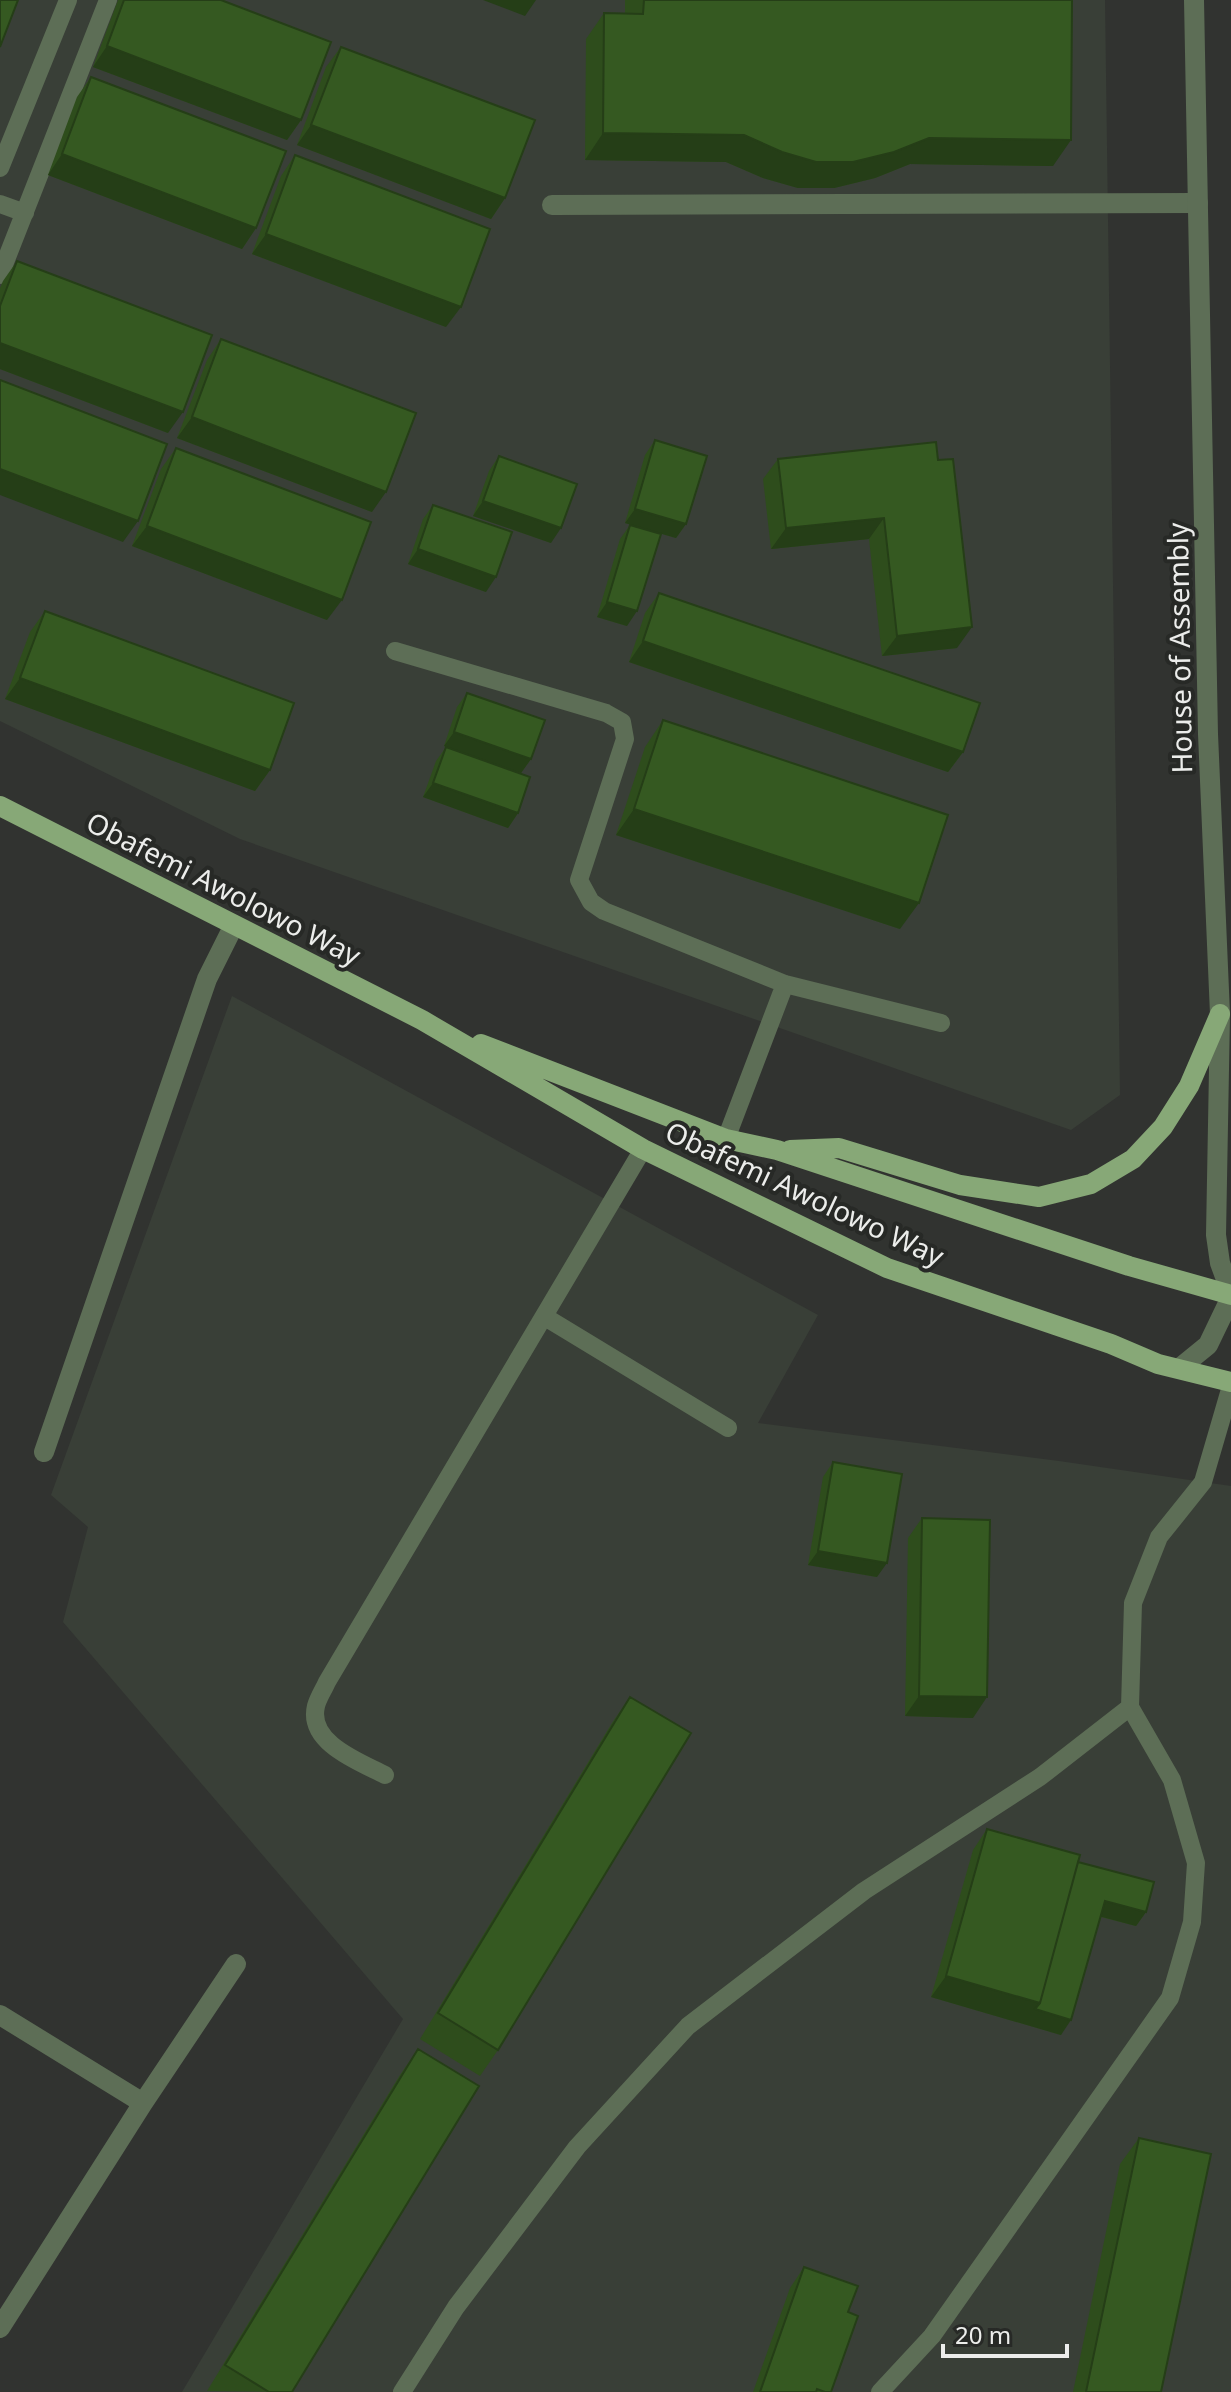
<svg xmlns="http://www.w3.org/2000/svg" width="1231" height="2392" viewBox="0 0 1231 2392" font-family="'Noto Sans',sans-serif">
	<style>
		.built { fill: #393f37 }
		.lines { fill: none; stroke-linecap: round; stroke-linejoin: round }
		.service { stroke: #5d6e56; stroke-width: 18 }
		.minor { stroke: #5d6e56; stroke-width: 20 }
		.tertiary { stroke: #5d6e56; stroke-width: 20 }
		.primary { stroke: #87a877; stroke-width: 20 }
		.wall { fill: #2e4d1c }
		.shaded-wall { fill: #253e17 }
		.building { fill: #355921; stroke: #253e17; stroke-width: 2 }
		.labels { text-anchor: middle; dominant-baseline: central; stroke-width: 8; stroke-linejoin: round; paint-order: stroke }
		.street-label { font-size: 28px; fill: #ecedeb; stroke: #272926 }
	</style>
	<rect width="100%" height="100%" fill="#313330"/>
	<path class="built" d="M0 0H1105L1120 1095 1071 1130 240 839 0 721Z
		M232 996 818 1315 758 1423 1059 1461 1231 1486V2392H182L403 2019 63 1622 88 1527 51 1495Z"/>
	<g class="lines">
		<path class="service" d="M0 168 68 0
			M0 204 25 213
			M0 275 108 0
			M395 651 606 713 622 722 625 739 579 880 591 902 604 911 785 984 941 1023
			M726 1139 785 984
			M545 1317 728 1428
			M385 1775C360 1762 307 1743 316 1706 318 1698 324 1689 327 1682L643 1149
			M402 2392 456 2307 577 2147 688 2026 864 1891 1040 1777 1130 1707
			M880 2392 932 2336 1170 1998 1192 1922 1196 1863 1172 1780 1130 1707 1133 1603 1159 1537 1203 1482 1231 1386"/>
		<path class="minor" d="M552 205 1198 203
			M44 1452 207 979 234 925
			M0 2015 143 2103
			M0 2328 143 2103 236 1964"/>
		<path class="tertiary" d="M1194 0 1208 734 1220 1014 1216 1235 1220 1263 1231 1293
			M1181 1367 1208 1345 1231 1297"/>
		<path class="primary" d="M0 806 422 1020 643 1149 887 1268 1111 1344 1158 1364 1231 1382
			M481 1044 726 1139 777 1150 1129 1266 1231 1295
			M790 1150 839 1148 960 1185 1039 1197 1091 1184 1133 1159 1163 1127 1189 1086 1220 1014"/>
	</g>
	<path class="wall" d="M118 0H221L301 120 287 140 93 67Z
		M625 0H1072L1053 166 910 164 875 178 834 188H798L763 178 726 162 585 160 586 39 604 13H625Z
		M341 47 505 198 491 219 297 145 326 67Z
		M91 77 256 228 242 249 48 175 77 97Z
		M295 155 446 327 252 254 281 176Z
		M17 261 168 433 0 369V288L3 281Z
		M221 339 372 512 177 438 207 360Z
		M655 440 686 524 676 538 625 523 645 455Z
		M176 448 327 620 132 546 161 469Z
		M499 456 551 543 473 516 489 471Z
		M778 459 938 460 957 648 882 656 869 539 771 549 763 479Z
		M433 505 486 592 408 564 423 519Z
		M630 525 627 626 597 617 620 539Z
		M659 593 963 752 948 772 629 662 645 613Z
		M45 611 270 770 255 791 5 699 30 632Z
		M467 693 531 759 521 773 444 746 457 707Z
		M663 720 900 929 616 835 645 747Z
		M446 747 518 813 508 828 423 797 436 761Z
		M833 1462 877 1577 808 1565 823 1477Z
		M922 1518 973 1718 905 1716 908 1538Z
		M630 1697 498 2050 480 2076 420 2039 612 1723Z
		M987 1829 1078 1862 1146 1912 1136 1926 1101 1917 1061 2035 931 1997 973 1850Z
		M418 2049 292 2392 207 2391 400 2075Z
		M1139 2138 1161 2392H1073L1120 2164Z
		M804 2267 848 2312 831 2392H753L790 2288Z"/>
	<path class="shaded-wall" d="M483 0H536L525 16Z
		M107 46 301 120 287 140 93 67Z
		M311 125 505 198 491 219 297 145Z
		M603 133 929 138 1071 140 1053 166 910 164 875 178 834 188H798L763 178 726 162 585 160Z
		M62 154 256 228 242 249 48 175Z
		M266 234 461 307 446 327 252 254Z
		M0 343 183 412 168 433 0 369Z
		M192 417 386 492 372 512 177 438Z
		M0 469 138 521 123 542 0 495Z
		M483 501 561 528 551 543 473 516Z
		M635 509 686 524 676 538 625 523Z
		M884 518 869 539 771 549 786 528Z
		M147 526 342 600 327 620 132 546Z
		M418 549 496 577 486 592 408 564Z
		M607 602 637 611 627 626 597 617Z
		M972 627 957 648 882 656 897 636Z
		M643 641 963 752 948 772 629 662Z
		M20 678 270 770 255 791 5 699Z
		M454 732 531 759 521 773 444 746Z
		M433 783 518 813 508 828 423 797Z
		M634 809 919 903 900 929 616 835Z
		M818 1551 887 1563 877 1577 808 1565Z
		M919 1696 987 1697 973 1718 905 1716Z
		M1105 1901 1146 1912 1136 1926 1095 1915Z
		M946 1976 1040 2003 1071 2020 1061 2035 931 1997Z"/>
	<path class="building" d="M0 0H18L0 47Z
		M124 0H221L331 42 301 120 107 46Z
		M644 0H1072L1071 140 929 138 894 152 853 162H816L782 152 744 135 603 133 604 13 643 14Z
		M341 47 535 120 505 198 311 125Z
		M91 77 286 151 256 228 62 154Z
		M295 155 490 229 461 307 266 234Z
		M17 261 212 335 183 412 0 343V306Z
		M221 339 416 413 386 492 192 417Z
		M0 380 167 444 138 521 0 469Z
		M655 440 707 456 686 524 635 509Z
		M936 442 938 460 953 459 972 627 897 636 884 518 786 528 778 459Z
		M176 448 371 522 342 600 147 526Z
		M499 456 577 484 561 528 483 501Z
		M433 505 512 532 496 577 418 549Z
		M630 525 661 534 637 611 607 602Z
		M659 593 980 703 963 752 643 641Z
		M45 611 294 703 270 770 20 678Z
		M467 693 545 720 531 759 454 732Z
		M663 720 948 815 919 903 634 809Z
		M446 747 530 777 518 813 433 783Z
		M833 1462 902 1474 887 1563 818 1551Z
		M922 1518 990 1520 987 1697 919 1696Z
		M630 1697 691 1733 498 2050 438 2013Z
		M987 1829 1080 1855 1040 2003 946 1976Z
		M1078 1862 1154 1882 1146 1912 1105 1901 1071 2020 1035 2009 1040 2003Z
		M418 2049 479 2086 292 2392H269L225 2365Z
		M1139 2138 1211 2154 1161 2392H1086Z
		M804 2267 858 2286 848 2312 858 2316 831 2392H825L817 2389 816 2392H760Z"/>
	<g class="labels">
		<g class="street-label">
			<text transform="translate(1179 648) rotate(-91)">House of Assembly</text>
			<text transform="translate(224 888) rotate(27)">Obafemi Awolowo Way</text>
			<text transform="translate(805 1193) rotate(25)">Obafemi Awolowo Way</text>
		</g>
	</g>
	<path d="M943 2344v12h124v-12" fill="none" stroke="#ecedeb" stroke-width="4"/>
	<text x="955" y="2344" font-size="24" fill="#ecedeb" stroke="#272926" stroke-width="6" paint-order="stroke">20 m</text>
</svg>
